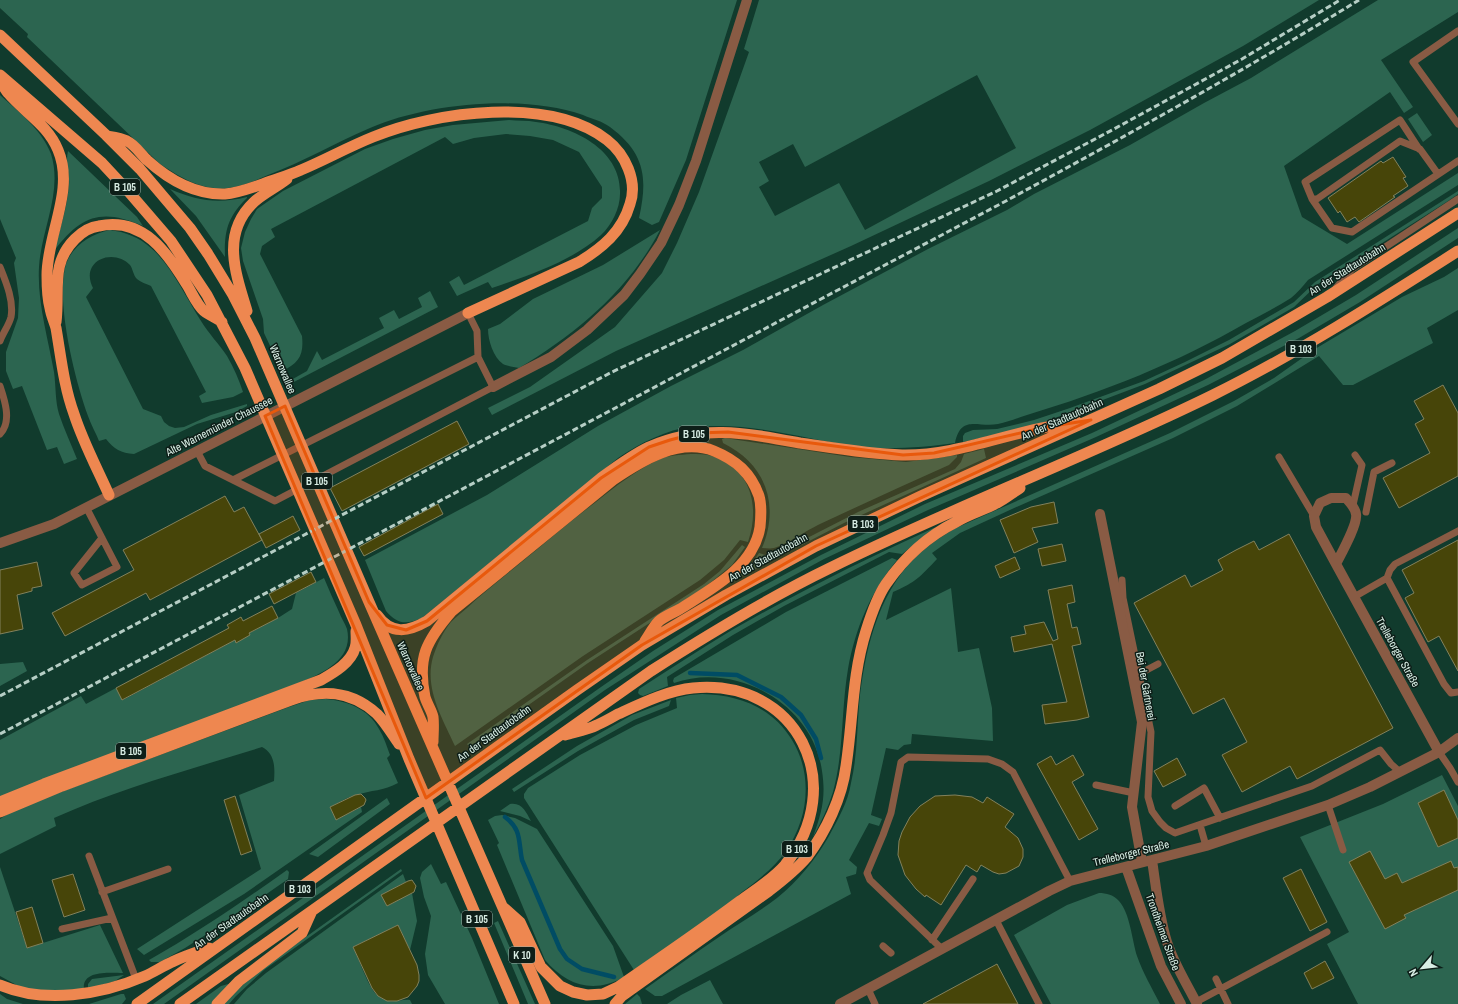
<svg xmlns="http://www.w3.org/2000/svg" width="1458" height="1004" viewBox="0 0 1458 1004" font-family="'Archivo Narrow',sans-serif">
	<style>
		.green { fill: #2c6550; fill-rule: evenodd }
		.lines { fill: none; stroke-linecap: round; stroke-linejoin: round }
		.stream { stroke: #004c64; stroke-width: 4.5 }
		.building { fill: #474509; stroke: #82815c }
		.service { stroke: #895b44; stroke-width: 7 }
		.minor { stroke: #895b44; stroke-width: 10 }
		.tertiary { stroke: #895b44; stroke-width: 10 }
		.trunk { stroke: #ee8750; stroke-width: 11 }
		.rail { stroke: #b6cec5; stroke-width: 3; stroke-dasharray: 6 3; stroke-linecap: butt }
		.marked { fill: #e8590c; fill-opacity: 0.2; stroke: #e8590c; stroke-width: 3; stroke-linejoin: round }
		.labels { text-anchor: middle; dominant-baseline: central; stroke-width: 3; stroke-linejoin: round; paint-order: stroke }
		.shield { fill: #0d1e18; stroke: #9bafa7; stroke-width: 1 }
		.shield-label { font-size: 10px; font-weight: bold; fill: #d8ede4 }
		.street-label { font-size: 11px; fill: #d8ede4; stroke: #0d1e18 }
	</style>
	<rect width="100%" height="100%" fill="#113b2d"/>
	<path class="green" d="M0 0H737L686 160 659 222 652 225 639 218C648 178 645 153 610 127 602 121 592 119 583 115 522 94 428 103 370 128 335 143 303 162 268 175 255 181 242 186 228 188 202 191 179 177 159 163L27 37 28 34 0 8Z
		M759 0H1319L1243 46 1090 130 989 181 851 246 616 351 492 415 488 408 530 387 615 327 662 273 677 243 699 192 749 52 744 49ZM977 75 1016 148 865 230 839 183 775 216 759 187 769 181 759 162 793 144 805 167Z
		M1378 0H1458V12L1381 60 1413 107 1404 113 1390 92 1284 166 1302 217 1347 244 1458 173V185L1308 280C1303 286 1297 293 1291 298 1277 307 1261 315 1246 323 1177 363 1103 392 1027 415 1018 418 1008 422 998 424 978 428 961 414 955 443 928 447 889 450 861 447 812 441 764 425 714 426 707 426 700 426 693 426 666 430 640 443 618 458L422 618C406 625 397 624 386 611L365 560 487 495 598 426 671 386 743 350 823 305 928 249 1007 210 1034 194 1130 145 1204 103 1251 78Z
		M0 95C19 112 42 130 51 154 63 192 41 230 39 267 37 302 48 338 54 372 56 386 55 401 59 414 64 429 71 444 77 459L64 464 57 447 47 450 22 386 13 389 6 371V352L18 318 19 298 14 263 16 258 0 219Z
		M1417 113 1432 135 1423 142 1408 119Z
		M509 120C518 121 527 120 536 122 574 127 622 150 620 194 620 208 612 225 601 235 571 262 529 275 492 288L488 282 457 296 449 282 459 276 464 285 588 221 592 208 602 198V187L579 152 553 140 530 136 506 134 474 138 453 144 445 137 271 229 275 237 262 246 260 254 302 336C304 355 299 363 282 371L264 333 263 319 243 261 241 248 245 232 251 219 257 209 283 191 365 149 393 139 425 130 453 125Z
		M68 151 137 217 143 226C102 208 81 215 54 251 60 229 67 208 69 185 70 174 65 163 68 151Z
		M170 189C197 201 218 204 247 197V198C228 216 224 231 225 257L196 216Z
		M1458 191V194L1448 201 1318 284 1294 307 1230 344 1145 384 1071 412 1033 426 963 442V436L965 433 973 430 997 429 1034 420 1070 408 1144 381 1185 362 1229 340 1294 302 1315 282Z
		M1458 228V238L1360 302 1299 338 1208 385 1096 437 928 510 824 559 721 615 605 690 164 1004H153L601 687 653 651 718 610 821 555 925 504 1092 433 1204 380 1295 331 1356 295Z
		M110 230C125 232 139 237 151 248 171 265 187 299 201 321 209 334 219 344 227 356 234 368 239 380 243 392L233 397 202 403 199 396 206 392 151 286C147 284 140 282 137 279 133 275 133 269 130 265 120 254 100 254 92 267 88 274 90 282 93 288L86 297 143 409 161 416 164 422 169 426 175 428 184 427 211 415 247 404V406L236 412 197 424 134 454C121 453 114 449 106 439L99 441C96 433 91 425 88 416 75 380 55 301 66 264 73 245 91 234 110 230Z
		M660 230C629 290 576 334 519 368 514 367 507 366 503 364 493 357 488 340 488 329L500 324 533 299 603 265Z
		M1458 268V310L1427 328 1433 343 1353 385H1343L1319 356 1237 406 1173 438 1012 509 960 533 932 553 937 559C920 577 916 582 893 592L886 620 951 588 958 652 979 648 992 708 993 741 912 734 911 744 904 745 898 750 886 748 871 815 882 819 879 826 869 823 849 860 857 867 856 874 846 877 851 894 662 996H655L645 989C670 971 694 954 719 937 738 924 759 912 777 898 798 881 816 859 829 836 838 819 848 802 851 783 857 758 857 731 859 705 864 654 877 595 915 558 927 546 942 536 956 528L1170 433 1234 401 1274 378 1315 349 1402 297 1444 277Z
		M430 291 438 307 292 383 291 380 307 371 317 351 322 360 384 328 379 318 394 310 399 319 422 307 418 298Z
		M725 438 850 457 906 462 957 455V457L949 465C906 484 863 504 820 524 807 530 786 545 774 548 770 549 766 548 762 548 780 505 766 464 723 443L722 439Z
		M984 449 986 458 844 523 736 579 750 566 759 553 769 556 774 555 858 512 955 469 961 462 964 454Z
		M691 454C698 454 705 454 712 456 752 469 760 507 748 542L740 540 724 560 700 580 583 656 455 746C442 718 424 688 433 657 437 644 443 632 451 622 456 617 462 612 467 608 483 593 501 579 518 565 544 544 569 522 596 502 616 486 635 471 658 460 668 455 680 455 691 454Z
		M936 527 902 554 889 552 784 606 733 635 667 677 668 686 643 696 640 695 638 693 639 689C670 669 700 649 732 630 798 592 866 559 936 527Z
		M742 545 745 547 732 565 705 587 588 663 469 747 467 744 587 660 704 584 720 571Z
		M892 558 897 560C871 591 855 629 848 669 841 710 844 752 833 792 828 808 821 822 813 837 822 812 826 797 822 771 813 704 736 661 674 683L673 681 674 678 786 612Z
		M324 578C329 590 334 601 339 612 341 618 345 623 347 629 354 660 322 673 299 683L0 797V740L81 696 86 704 116 688 123 700 235 640 237 642 250 635 249 633 278 618 292 609 296 593Z
		M23 662 27 671 0 686V664Z
		M702 694C739 695 772 707 792 740 813 774 809 818 786 851 775 867 758 880 742 892 731 902 719 912 707 921 684 938 658 953 634 970L524 798V794L528 788 580 755 636 725 677 708 676 698 690 695Z
		M326 699C347 701 369 709 379 729 384 737 387 747 390 755L387 758 398 783C384 791 371 790 356 795 347 797 339 803 330 807L336 820 361 807 362 812 244 894 144 955 137 949 261 869 239 795 274 781C275 767 275 754 262 747 192 769 121 788 54 818L56 826 0 854V819L15 809 289 707 310 700Z
		M671 700 669 706 634 720 578 751 514 792 512 789 577 746 632 715Z
		M1442 775 1458 806V1004H1358L1327 944 1349 932 1300 837 1383 804Z
		M387 798 390 804 318 857 309 854Z
		M510 804C522 802 526 812 531 821L520 816 500 811Z
		M502 815 515 818 537 829 613 946 624 977C594 994 567 986 545 960L497 845 499 843 488 820 495 816Z
		M431 864 441 884 446 882 472 938 499 1004H445L428 975 425 954 431 916 424 897 420 878 422 872Z
		M0 867 27 948 100 925 123 973C109 973 81 970 84 990L61 994 22 988 0 976Z
		M401 869 402 871 264 970 236 996 229 1004H223L254 974Z
		M287 870 289 872 288 879 235 916 185 948 160 962H151L149 960C197 933 242 902 287 870Z
		M403 874 406 882 381 895 387 906 412 893 417 921 410 950 398 925 353 947C359 959 368 987 377 995 380 998 385 1000 389 1001 396 1002 403 999 410 1000L412 1004H234L247 989 266 973Z
		M1099 893C1106 893 1114 895 1119 901 1130 913 1132 940 1137 956 1143 973 1152 988 1160 1004H1051L1014 935 1067 905Z
		M498 921 535 1004H528L494 923Z
		M124 975 115 981 88 989V984L92 979Z
		M710 980 723 1004H667L681 995Z
		M239 981 217 1004H196L221 986Z
		M0 994 7 999 23 1004H0Z
		M121 994H124L126 999 122 1004H89Z
		M637 994 640 997 642 1004H625Z"/>
	<g class="lines">
		<path class="stream" d="M690 673 737 675 781 697 801 715 816 739 821 758
			M505 817C522 830 518 840 522 860L560 949 567 959 582 969 614 977"/>
	</g>
	<path class="building" d="M1393 157 1406 177 1403 178 1408 186 1393 196 1395 197 1359 222 1355 217 1347 222 1340 211 1338 213 1328 198 1381 161 1383 163Z
		M1443 385 1458 413V476L1399 508 1383 478 1430 453 1415 424 1424 419 1414 401Z
		M457 421 469 444 342 511 330 488Z
		M225 496 234 512 244 507 262 540 150 600 146 593 65 636 52 613 134 570 123 550Z
		M1054 502 1058 523 1032 528 1038 542 1014 553 1000 520 1031 507Z
		M438 504 443 514 364 556 359 547Z
		M293 516 300 530 266 548 259 534Z
		M1289 534 1393 728 1297 779 1290 766 1242 792 1222 755 1247 742 1224 698 1193 714 1134 603 1185 575 1191 587 1223 570 1218 560 1236 550 1254 541 1259 550Z
		M1458 540V671L1439 636 1428 642 1405 598 1414 593 1402 570Z
		M1062 544 1066 561 1042 566 1038 549Z
		M1015 557 1020 569 1000 578 995 566Z
		M37 562 42 586 32 588V591L17 595 23 629 0 634V570Z
		M311 572 316 582 274 604 269 594Z
		M1072 585 1075 602 1067 604 1072 628 1077 627 1081 644 1072 646 1089 717 1077 720 1045 724 1042 705 1067 702 1052 644 1014 652 1011 637 1026 634 1024 626 1044 622 1053 641 1058 639 1048 590Z
		M272 606 278 618 249 633 250 635 236 643 235 640 122 700 116 688 229 628 227 625 241 617 243 621Z
		M1073 755 1084 775 1072 782 1098 829 1079 840 1037 764 1051 756 1056 765Z
		M1177 758 1186 775 1163 787 1154 771Z
		M1444 790 1458 820V838L1438 847 1418 803Z
		M361 794 365 798 366 800 364 805 336 820 330 807 355 795Z
		M955 795 972 797 983 803 987 797 1014 814 1005 827 1018 838 1023 849V857L1019 866 1006 873 999 874 993 872 981 865 977 872 966 865 941 905 926 895 925 897 916 889 905 875 898 855 899 841 902 832 910 817 920 806 935 796Z
		M235 796 252 851 241 855 224 800Z
		M1370 851 1385 879 1397 873 1402 883 1451 861 1454 868 1458 867V890L1404 915 1406 918 1385 929 1349 862Z
		M1301 869 1327 922 1310 931 1283 878Z
		M73 874 85 910 64 917 52 880Z
		M412 880 416 886 414 892 387 906 381 895 408 881Z
		M32 907 43 943 27 948 16 912Z
		M398 925 417 965 419 975V981L417 986 408 997 397 1001H387L378 996 372 988 353 947Z
		M1325 961 1334 978 1312 989 1304 973Z
		M997 964 1018 1004H923L947 991Z"/>
	<g class="lines">
		<path class="service" d="M1458 31 1413 62 1458 124
			M1438 174 1420 149 1400 141 1317 199H1312L1332 228 1352 232 1458 161
			M1312 199 1305 182 1400 120 1419 149
			M0 267C6 282 14 301 11 317 9 325 3 333 0 341
			M1336 288 1352 269 1458 199
			M0 386C5 401 12 422 0 434
			M197 451 205 466 275 501 493 387 478 357 477 331 468 313
			M1279 457 1314 516
			M233 480 478 357
			M1353 505 1362 465 1355 455
			M86 507 117 567 82 585 74 573 102 538
			M1366 512 1374 472 1392 463
			M1458 531 1395 564 1390 570 1387 578 1444 684 1451 693 1458 692
			M1122 580 1123 598 1151 732 1148 797 1152 811 1160 822 1166 828 1175 833 1312 786 1380 750 1391 764 1400 772
			M1354 597 1387 578
			M1139 674 1158 664
			M1439 752 1450 768 1458 782
			M1096 785 1134 793
			M1328 805 1343 850
			M1175 806 1204 788 1220 818
			M1200 825 1206 846
			M89 856 136 979
			M102 892 168 869
			M996 920 1039 1004
			M62 929 112 918
			M932 940 973 879
			M883 946 891 953
			M942 949 870 880 867 873 883 835 891 813 901 762 908 757 988 759 1002 764 1013 772 1070 881
			M1216 979 1228 1004
			M868 989 875 1004
			M1196 1002 1327 932"/>
		<path class="minor" d="M493 387 551 357 587 330 624 295 640 274 661 243 679 205 696 161 747 0
			M1100 514 1142 722 1132 807 1142 862
			M1336 564 1316 527 1314 516 1320 503 1331 498H1346C1350 503 1355 507 1356 514 1358 524 1341 554 1336 564L1439 752
			M1152 860C1156 887 1159 916 1167 942 1174 964 1187 984 1197 1004
			M1126 867 1161 966 1181 1004
			M840 1004 1049 891 1070 881 1206 846 1328 805 1370 787 1439 752 1458 738"/>
		<path class="tertiary" d="M0 543 54 524 468 313"/>
		<path class="trunk" d="M0 35 106 135 140 169 190 228 208 254 233 295 255 338 369 602 545 1004
			M0 75 102 163 128 191 171 241 207 295 245 368 356 625 409 759 514 1004
			M0 81C3 85 5 90 8 93 25 113 48 125 58 150 75 190 47 234 47 275 47 286 47 297 50 308 51 315 54 321 56 328 61 357 64 387 74 414 83 442 97 468 109 495
			M107 136C113 137 121 138 127 141 134 144 141 154 147 160 168 179 195 195 225 194 239 193 254 187 268 182 279 178 290 175 301 170 325 160 348 147 373 137 436 111 550 96 607 140 625 154 638 181 630 204 622 232 602 248 579 262L468 313
			M247 311C235 272 221 233 254 202 264 193 277 187 287 179
			M56 322C60 290 50 264 75 239 81 233 90 227 99 226 143 217 167 252 187 285 192 293 197 305 204 311 209 315 216 318 222 322
			M377 615C391 635 408 632 427 621L601 478C616 467 632 455 649 447 702 424 746 433 800 443 834 448 868 454 902 455 952 456 999 436 1047 427 1057 425 1067 424 1077 422
			M433 742C433 734 434 725 433 717 432 711 427 704 425 697 417 658 426 641 452 611L613 480C641 461 679 437 714 451 736 460 751 473 759 496 762 506 761 517 760 527 754 567 711 589 680 609 673 613 665 616 659 621 654 626 649 635 645 641
			M0 802 44 784 321 680C333 673 351 663 355 648 357 643 356 637 356 631
			M0 812 62 786 291 700C322 689 351 690 377 714 385 722 392 734 399 744
			M503 907 520 922 541 967 560 986 573 992 587 995 603 994 618 987C659 959 700 931 740 901 755 890 773 879 785 865 850 784 797 678 693 688 669 690 640 704 618 714 611 718 604 722 597 725 587 730 575 732 565 735
			M0 985C44 1004 101 995 145 976 154 972 163 966 172 962 184 956 197 952 209 948
			M137 1004 577 690 642 645 726 595 816 546 921 496 1159 389 1222 358 1327 297 1458 213
			M180 1004 651 671C709 634 768 598 830 568 955 506 1087 457 1213 395 1298 353 1378 302 1458 251
			M217 1004 239 981 302 933 311 913
			M615 1004 622 996 769 891C782 881 796 870 807 857 826 831 842 798 846 766 853 720 852 675 866 631 871 615 877 597 886 584 904 558 928 536 956 522 969 514 984 510 997 503 1005 499 1012 493 1020 488"/>
		<path class="rail" d="M0 696 612 372 997 191 1114 129 1242 59 1340 0
			M0 734 1004 202C1124 137 1243 71 1359 0"/>
	</g>
	<path class="marked" d="M285 406 369 602 387 625 406 630 427 621 601 478 649 447 670 440 697 433 728 432 903 455 934 453 1046 427 1091 420 816 546 642 645 426 798 265 416Z"/>
	<g class="labels">
		<g class="shield">
			<rect x="110" y="179" width="30" height="16" rx="3"/>
			<rect x="1286" y="341" width="30" height="16" rx="3"/>
			<rect x="679" y="426" width="30" height="16" rx="3"/>
			<rect x="302" y="473" width="30" height="16" rx="3"/>
			<rect x="848" y="516" width="30" height="16" rx="3"/>
			<rect x="116" y="743" width="30" height="16" rx="3"/>
			<rect x="782" y="841" width="30" height="16" rx="3"/>
			<rect x="285" y="881" width="30" height="16" rx="3"/>
			<rect x="462" y="911" width="30" height="16" rx="3"/>
			<rect x="509" y="947" width="26" height="16" rx="3"/>
		</g>
		<g class="shield-label">
			<text x="125" y="187">B 105</text>
			<text x="1301" y="349">B 103</text>
			<text x="694" y="434">B 105</text>
			<text x="317" y="481">B 105</text>
			<text x="863" y="524">B 103</text>
			<text x="131" y="751">B 105</text>
			<text x="797" y="849">B 103</text>
			<text x="300" y="889">B 103</text>
			<text x="477" y="919">B 105</text>
			<text x="522" y="955">K 10</text>
		</g>
		<g class="street-label">
			<text transform="translate(1347 269) rotate(-32)">An der Stadtautobahn</text>
			<text transform="translate(283 369) rotate(67)">Warnowallee</text>
			<text transform="translate(1062 419) rotate(-24)">An der Stadtautobahn</text>
			<text transform="translate(219 426) rotate(-27)">Alte Warnemünder Chaussee</text>
			<text transform="translate(768 557) rotate(-29)">An der Stadtautobahn</text>
			<text transform="translate(1398 652) rotate(61)">Trelleborger Straße</text>
			<text transform="translate(411 666) rotate(66)">Warnowallee</text>
			<text transform="translate(1146 686) rotate(80)">Bei der Gärtnerei</text>
			<text transform="translate(494 733) rotate(-36)">An der Stadtautobahn</text>
			<text transform="translate(1131 853) rotate(-14)">Trelleborger Straße</text>
			<text transform="translate(231 921) rotate(-35)">An der Stadtautobahn</text>
			<text transform="translate(1163 932) rotate(70)">Trondheimer Straße</text>
		</g>
	</g>
	<g transform="translate(1422 968) rotate(242)" stroke="#0d1e18" stroke-width="3" paint-order="stroke">
	<path d="M0-3L7 15L0 10L-7 15Z" fill="#d8ede4"/>
	<text y="-6" font-size="11" font-weight="bold" text-anchor="middle" fill="#d8ede4">N</text>
	</g>
</svg>
